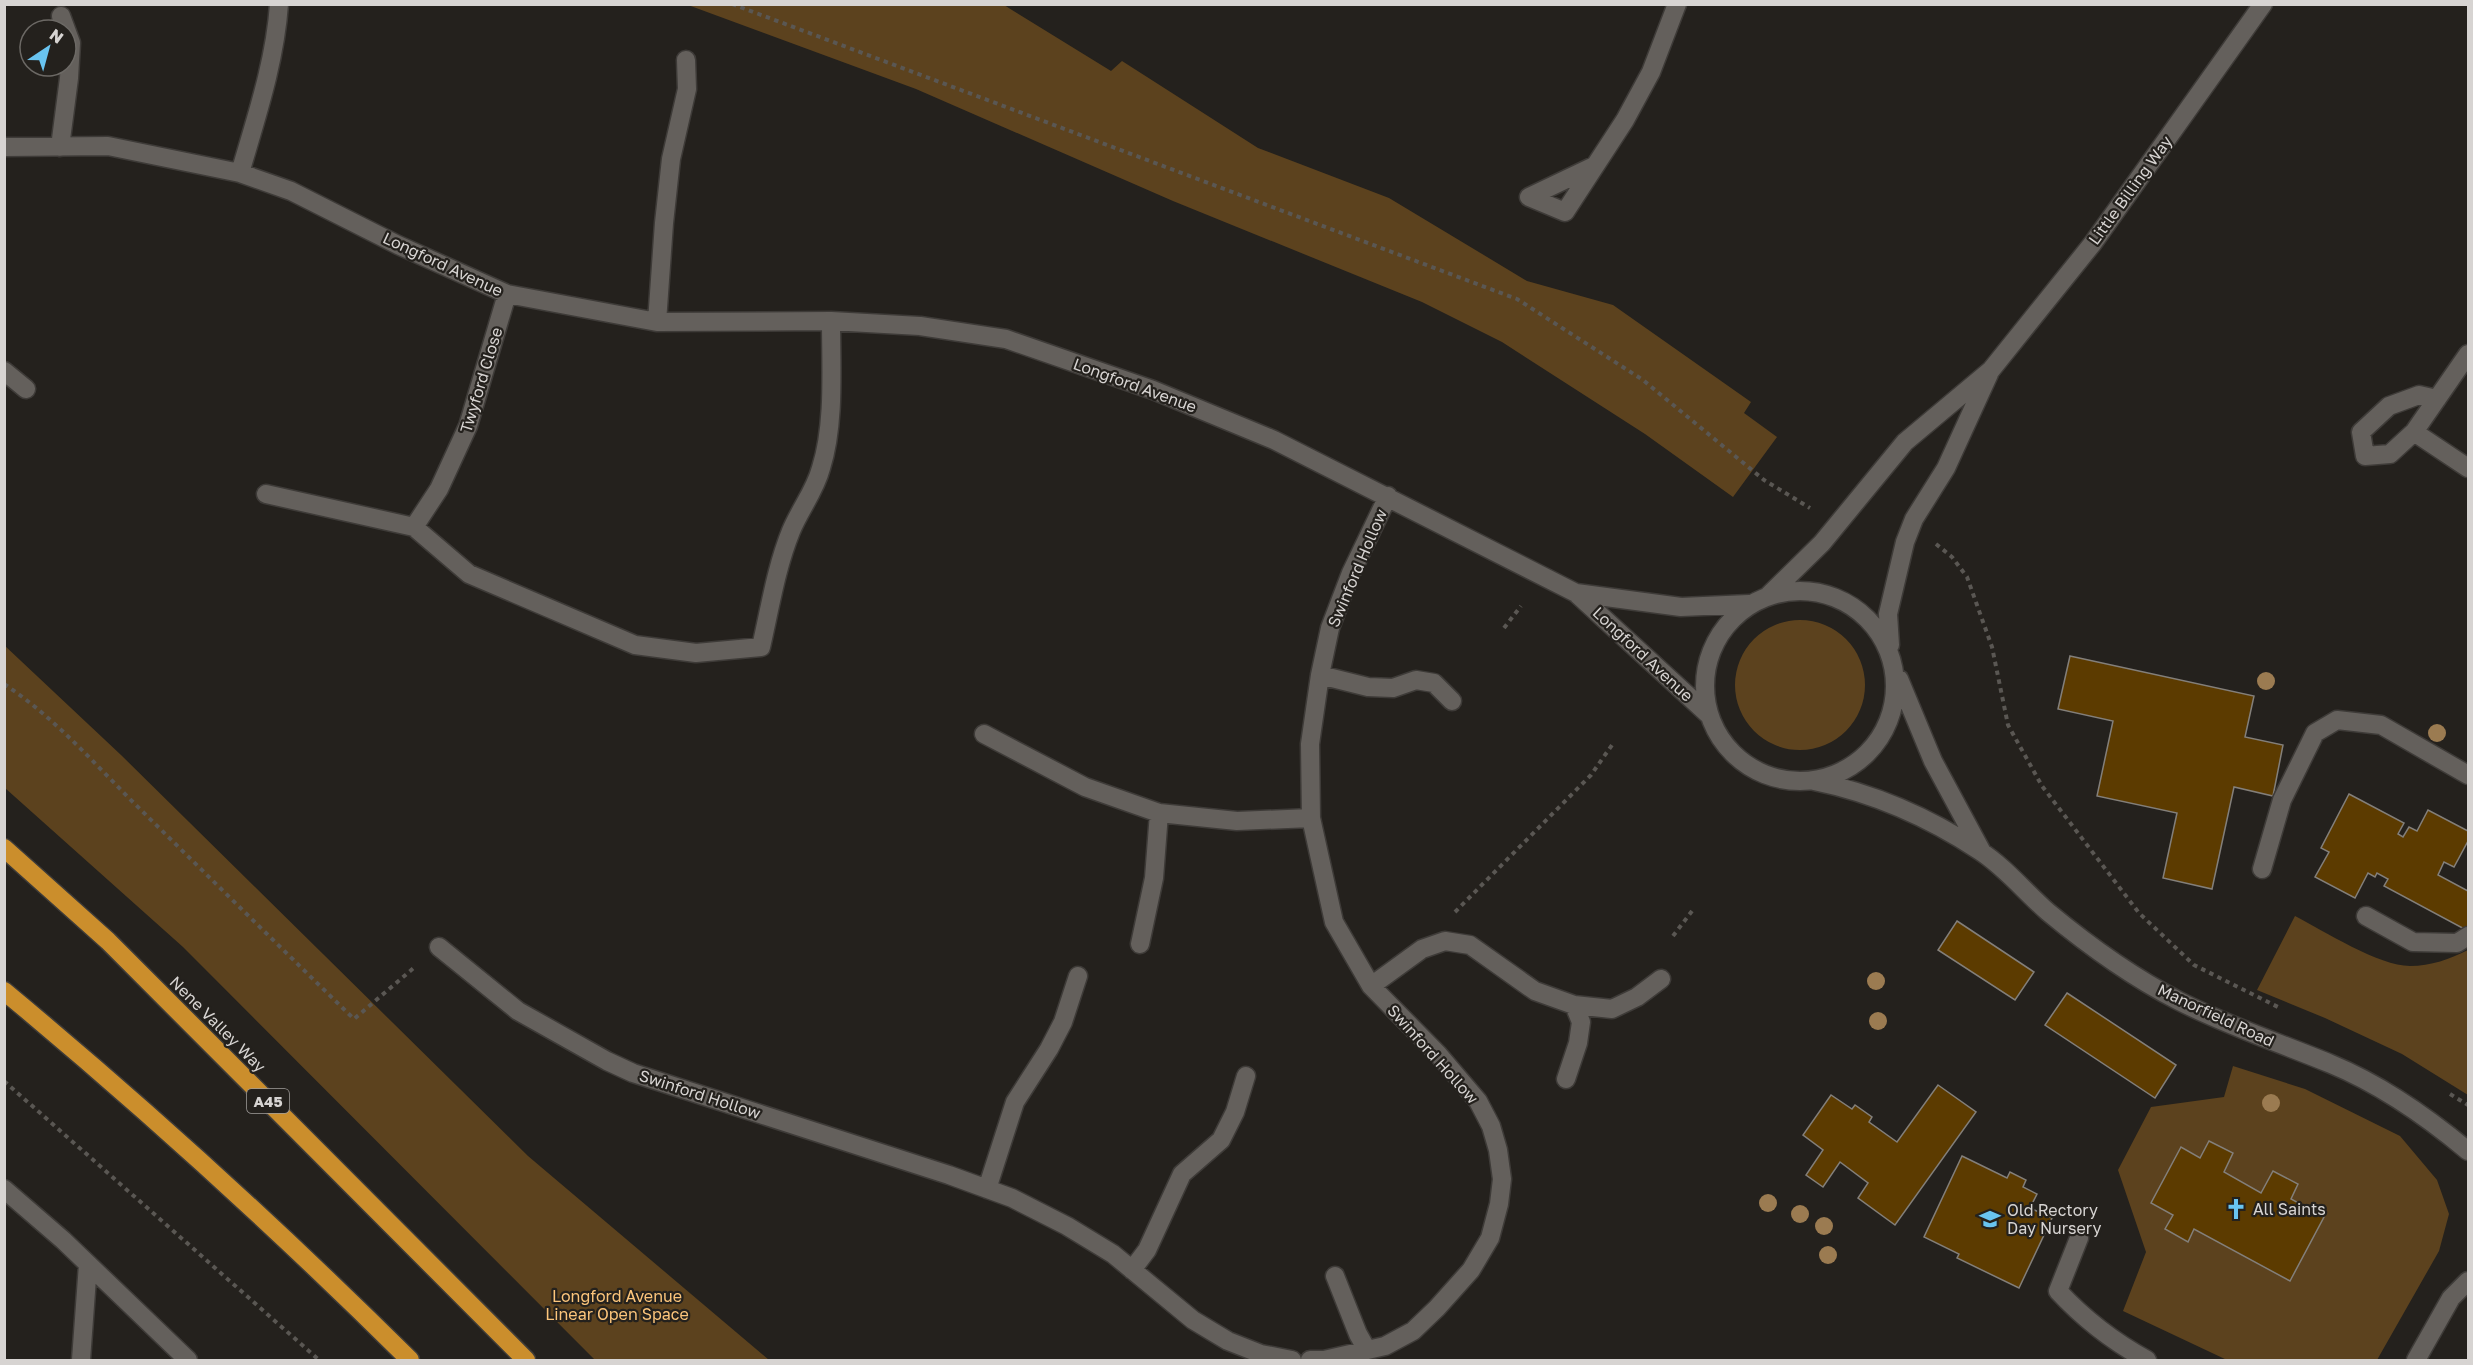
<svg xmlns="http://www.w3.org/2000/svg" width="2473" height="1365" viewBox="0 0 2473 1365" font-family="'Golos Text',sans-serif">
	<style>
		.green { fill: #5c421e }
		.building { fill: #5c3b00; stroke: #837f7a; stroke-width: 1.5 }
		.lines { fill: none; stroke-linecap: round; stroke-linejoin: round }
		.minor-casing { stroke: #3e3b38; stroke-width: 21 }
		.highway-casing { stroke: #3e3b38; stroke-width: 21 }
		.path { stroke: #5a5753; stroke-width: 4; stroke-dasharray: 4.5 4.5; stroke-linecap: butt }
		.minor { stroke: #64605c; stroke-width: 18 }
		.highway { stroke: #cb8e2c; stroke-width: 18 }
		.tree { fill: #9b7b51 }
		.labels { text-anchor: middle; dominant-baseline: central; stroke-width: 4.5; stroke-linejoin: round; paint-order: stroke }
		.shield { fill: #24211d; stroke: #a19e9c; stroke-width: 1.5 }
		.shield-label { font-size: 15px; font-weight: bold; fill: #d7d4d2 }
		.street-label { font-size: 16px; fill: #d7d4d2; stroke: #24211d }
		.poi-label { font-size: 16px; fill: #d7d4d2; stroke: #24211d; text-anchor: start }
		.park-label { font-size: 16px; fill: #fcc57b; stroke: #24211d }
	</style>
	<rect width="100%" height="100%" fill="#24211d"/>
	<path class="green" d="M688 5H1004L1111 71 1122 61 1258 148 1389 198 1527 281 1613 305 1751 402 1744 413 1777 437 1733 497 1645 434 1502 342 1422 302 1173 201 916 89Z
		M1735 685a65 65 0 1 1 130 0a65 65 0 1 1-130 0Z
		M4 645 121 755 528 1156 769 1360H595L183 947 5 788Z
		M2295 916C2324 931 2379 966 2410 966 2431 966 2450 959 2468 950V1095L2402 1054 2325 1018 2257 990Z
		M2233 1066 2305 1089 2400 1136 2437 1180 2449 1214 2439 1251 2377 1360H2227L2123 1311 2146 1252 2118 1170 2151 1107 2224 1097Z"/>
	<path class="building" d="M2070 656 2254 696 2245 737 2283 745 2273 796 2234 787 2212 889 2163 878 2177 813 2097 796 2113 721 2058 709Z
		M2349 794 2404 823 2398 834 2403 837 2409 827 2417 831 2428 810 2468 831V841L2454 867 2444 862 2438 875 2468 891V931L2384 886 2388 879 2377 873 2375 877 2368 873 2355 898 2315 877 2329 852 2321 848Z
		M1957 921 2034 972 2015 1000 1938 950Z
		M2067 993 2176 1065 2155 1098 2045 1025Z
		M1938 1085 1976 1112 1895 1225 1858 1198 1868 1183 1840 1162 1823 1187 1806 1175 1823 1150 1803 1135 1831 1095 1852 1109 1855 1105 1872 1117 1869 1122 1897 1142Z
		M2209 1141 2233 1153 2224 1172 2261 1193 2273 1171 2298 1184 2291 1199 2324 1217 2290 1281 2194 1229 2188 1242 2165 1229 2173 1215 2151 1203 2181 1147 2200 1158Z
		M1962 1156 2007 1178 2010 1172 2026 1180 2023 1187 2037 1194 2030 1208 2052 1218 2019 1288 1957 1258 1959 1254 1924 1237Z"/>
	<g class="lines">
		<defs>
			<path id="minor" d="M4 147 108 146 240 173 291 191 398 245 507 294 657 322 831 321 920 326 1006 339 1153 390 1274 440 1576 593 1709 715
				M60 147 69 78 71 43 61 16
				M1594 166 1529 197 1565 212 1625 120 1651 72 1677 4
				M240 173C256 118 275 62 279 4
				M657 322 664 223 671 159 687 89 686 60
				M2468 354 2414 432 2468 468
				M4 371 26 389
				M2414 432 2390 454 2365 456 2361 432 2389 406 2419 395 2437 399
				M266 494 414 527 439 489 468 426 507 294
				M414 527 469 574 635 645 696 653 761 647C770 608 776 568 791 531 800 509 815 491 821 468 835 424 831 367 831 321
				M1705 686a95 95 0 1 1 190 0a95 95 0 1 1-190 0Z
				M1576 593 1681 607 1749 604
				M1769 595 1822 543 1905 442 1991 370 2093 243 2263 4
				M1890 645 1888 614 1905 542 1914 519 1946 468 1989 374
				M1320 675 1368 687 1393 688 1416 680 1434 683 1452 701
				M1899 679 1933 761 1982 852
				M984 734 1085 787 1159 813 1237 821 1311 818
				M1814 781C1873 793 1930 818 1980 851 2005 867 2026 893 2048 912 2089 946 2132 977 2179 1001 2228 1026 2280 1043 2331 1064 2382 1085 2426 1116 2468 1151
				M2262 869 2282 800 2315 733 2337 720 2381 725 2468 775
				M2366 916 2413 942 2457 943 2468 936
				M1140 944 1154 878 1159 813
				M439 947 518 1011 607 1061 633 1073 949 1175 1012 1198 1067 1226 1113 1254 1193 1320 1228 1341 1261 1354 1292 1360
				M1371 986 1422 949 1445 941 1470 945 1535 991 1574 1005 1612 1009 1637 997 1661 979
				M1566 1079 1578 1043 1581 1022 1574 1005
				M4 1189 63 1240 188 1360
				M987 1189 1015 1102 1049 1049 1063 1022 1078 976
				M2079 1238 2058 1291C2085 1320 2112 1341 2147 1360
				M1132 1270 1147 1250 1182 1174 1221 1140 1235 1112 1246 1076
				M1335 1276 1358 1334 1367 1350
				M81 1360 88 1264
				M1310 1360H1324L1385 1346 1413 1331 1437 1308 1471 1270 1490 1238 1499 1204 1502 1179 1498 1150 1491 1126 1478 1101 1438 1054 1371 986 1334 922 1311 818 1310 744 1320 675 1330 628 1351 573 1388 496
				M2416 1360 2451 1298 2468 1281"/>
			<path id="highway" d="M4 848 108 941 526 1360
				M4 991C145 1108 281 1232 410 1360"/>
		</defs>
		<use href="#minor" class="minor-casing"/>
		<use href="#highway" class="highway-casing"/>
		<path class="path" d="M732 4 1517 299 1643 380 1764 480 1810 508
			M1936 544 1952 557 1967 577 1992 647 2008 725 2042 786 2139 913 2194 965 2278 1007
			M1504 628 1521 606
			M4 684C57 719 97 767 142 811 212 880 283 950 354 1019L416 966
			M1455 912 1591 775 1612 745
			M1673 936 1692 911
			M4 1081 319 1360
			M2450 1094 2468 1105"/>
		<use href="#minor" class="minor"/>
		<use href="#highway" class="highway"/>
	</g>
	<g class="tree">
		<circle cx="2266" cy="681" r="9"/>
		<circle cx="2437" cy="733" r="9"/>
		<circle cx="1876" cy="981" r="9"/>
		<circle cx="1878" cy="1021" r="9"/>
		<circle cx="2271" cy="1103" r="9"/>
		<circle cx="1768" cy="1203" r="9"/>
		<circle cx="1800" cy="1214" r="9"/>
		<circle cx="1824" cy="1226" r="9"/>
		<circle cx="1828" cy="1255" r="9"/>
	</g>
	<defs>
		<symbol id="church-bare" viewBox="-9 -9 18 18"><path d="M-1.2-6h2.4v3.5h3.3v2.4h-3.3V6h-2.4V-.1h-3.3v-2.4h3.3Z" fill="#69c4f0" stroke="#24211d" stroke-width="2.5" paint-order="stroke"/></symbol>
		<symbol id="school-bare" viewBox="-9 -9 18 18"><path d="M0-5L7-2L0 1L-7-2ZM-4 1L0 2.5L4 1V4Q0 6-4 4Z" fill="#69c4f0" stroke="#24211d" stroke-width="2.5" paint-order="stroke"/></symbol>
	</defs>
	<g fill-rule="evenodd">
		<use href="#church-bare" x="2221" y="1194" width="30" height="30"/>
		<use href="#school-bare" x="1975" y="1204" width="30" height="30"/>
	</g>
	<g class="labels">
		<rect class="shield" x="247" y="1089" width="42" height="24" rx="4.5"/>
		<g class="shield-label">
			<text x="268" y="1101">A45</text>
		</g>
		<g class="street-label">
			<text transform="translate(2130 190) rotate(-54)">Little Billing Way</text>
			<text transform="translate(443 264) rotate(25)">Longford Avenue</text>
			<text transform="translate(481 380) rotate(-73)">Twyford Close</text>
			<text transform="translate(1135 385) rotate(20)">Longford Avenue</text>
			<text transform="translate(1357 568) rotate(-67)">Swinford Hollow</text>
			<text transform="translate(1643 654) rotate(43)">Longford Avenue</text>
			<text transform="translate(2216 1015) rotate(25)">Manorfield Road</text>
			<text transform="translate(218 1024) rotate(45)">Nene Valley Way</text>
			<text transform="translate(1433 1054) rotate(48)">Swinford Hollow</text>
			<text transform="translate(700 1094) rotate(18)">Swinford Hollow</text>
		</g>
		<g class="poi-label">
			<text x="2253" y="1209">All Saints</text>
			<text x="2007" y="1210">Old Rectory<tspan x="2007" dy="18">Day Nursery</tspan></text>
		</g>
		<g class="park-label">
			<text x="617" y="1296">Longford Avenue<tspan x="617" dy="18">Linear Open Space</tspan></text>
		</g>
	</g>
	<rect width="2473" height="1365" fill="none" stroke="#d7d4d2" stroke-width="12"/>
	<g transform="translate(48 48) rotate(36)"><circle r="28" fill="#24211d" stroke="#6c6965" stroke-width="1.5"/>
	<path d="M0-4.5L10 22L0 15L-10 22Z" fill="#69c4f0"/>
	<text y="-9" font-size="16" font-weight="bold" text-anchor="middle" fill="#d7d4d2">N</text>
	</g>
</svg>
